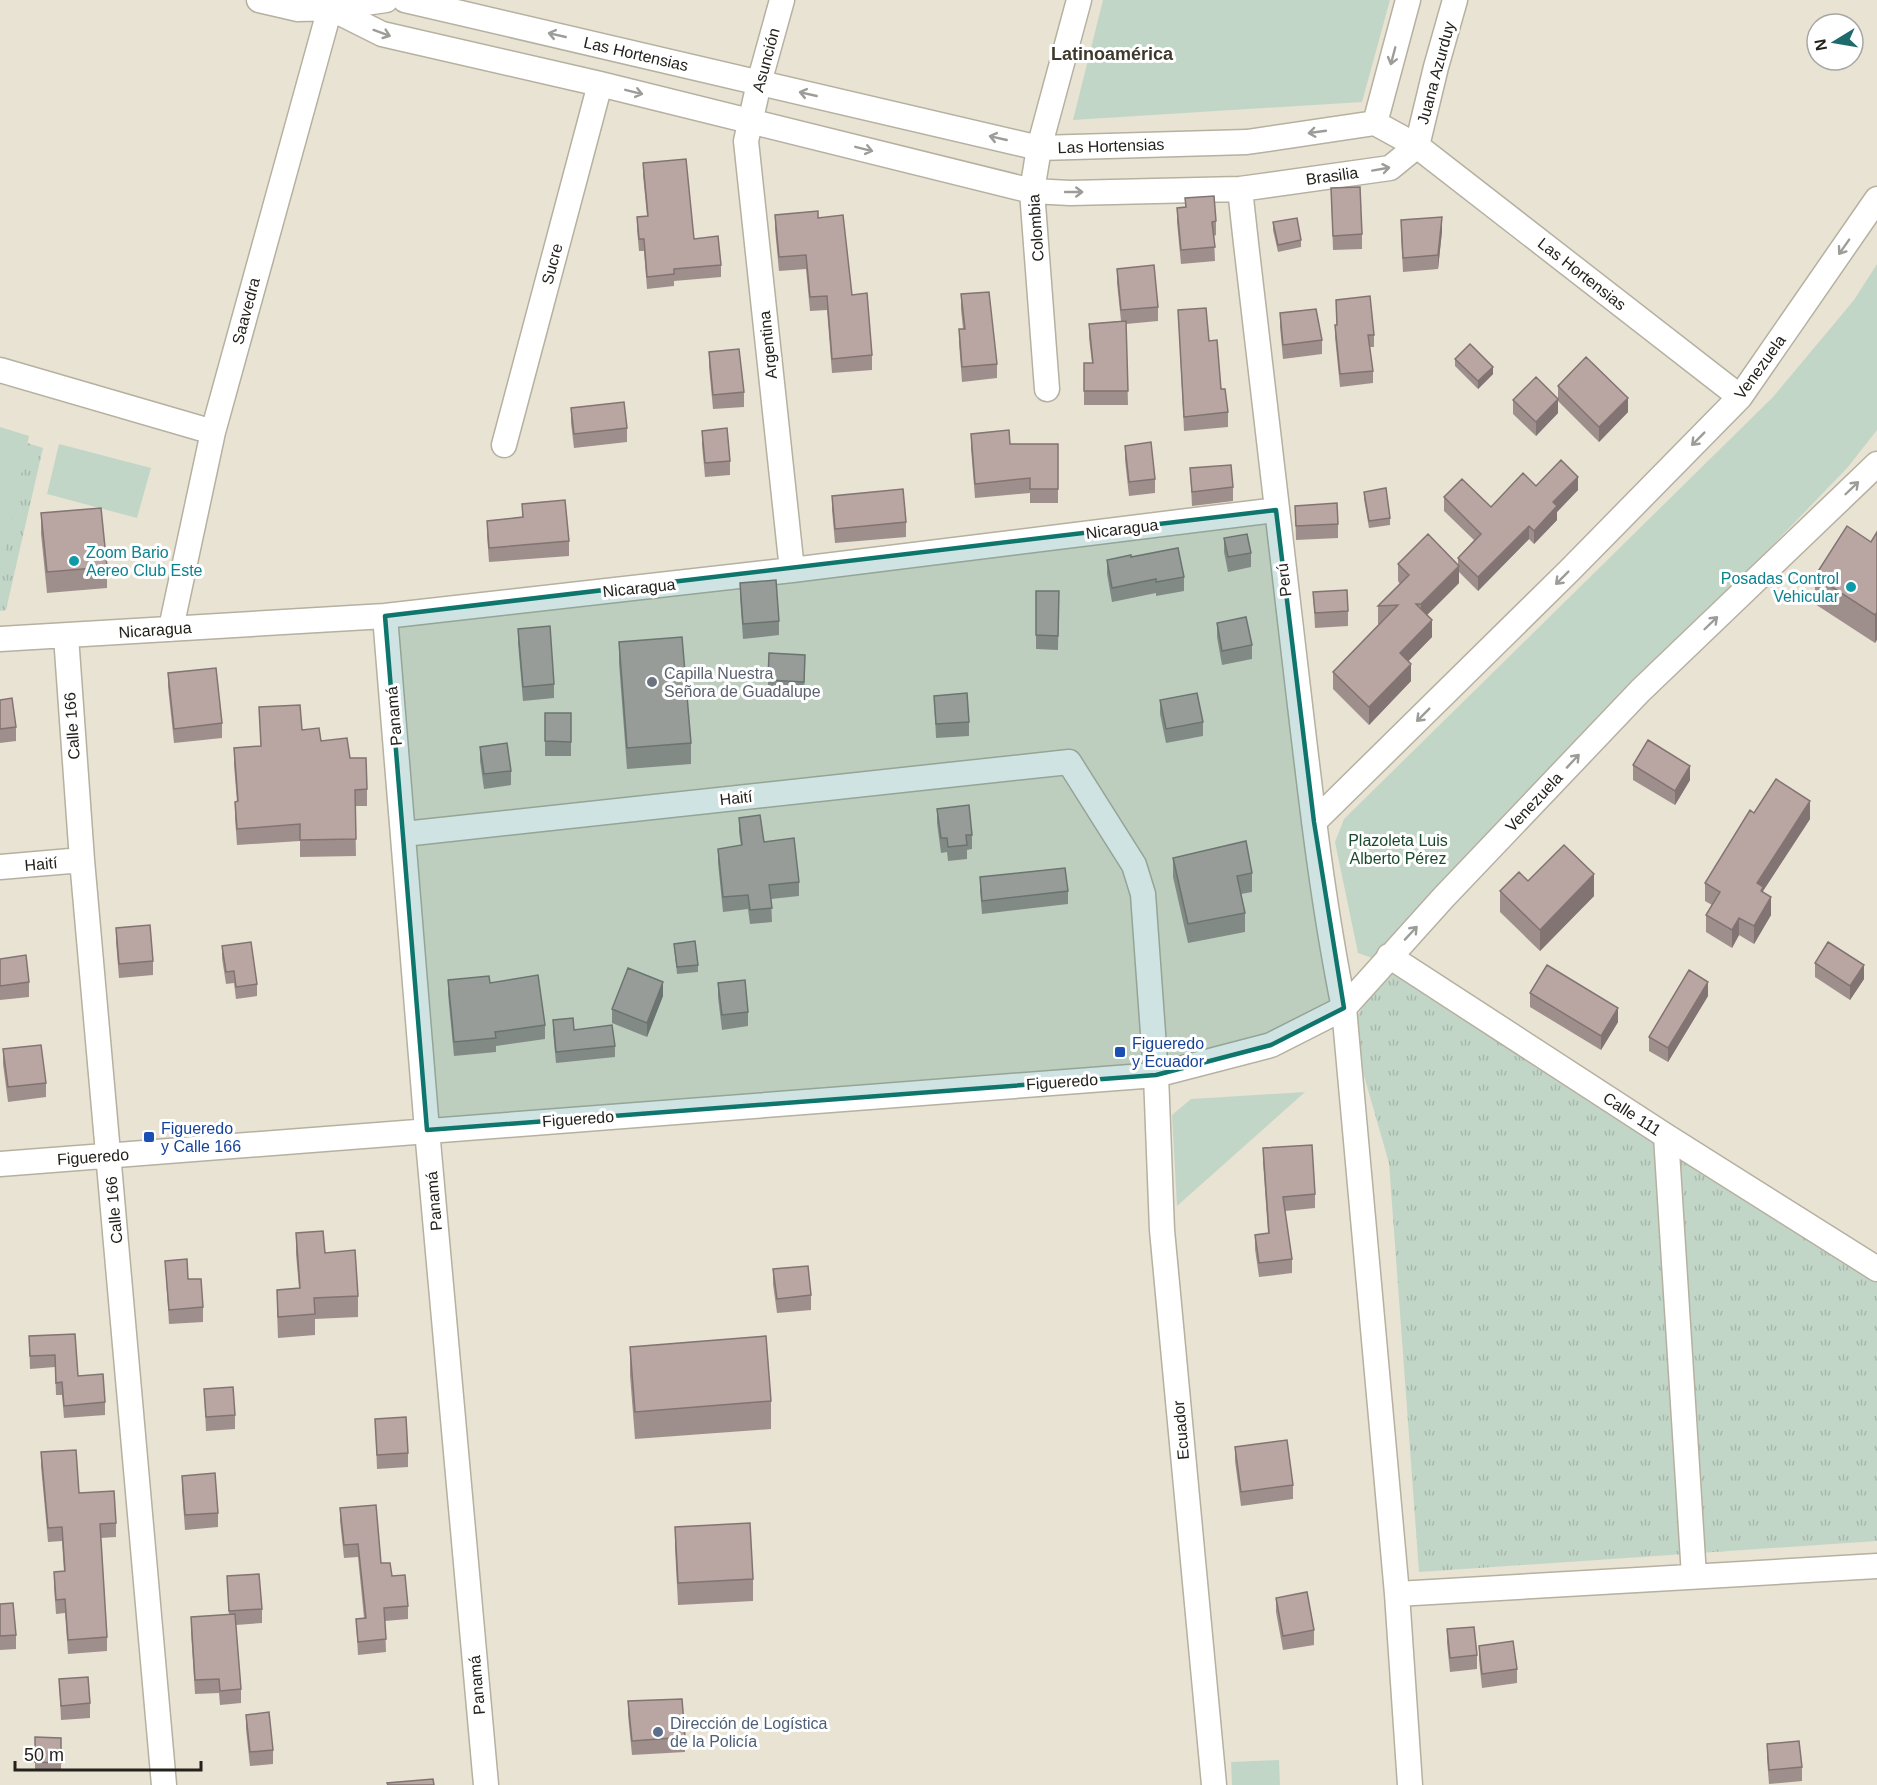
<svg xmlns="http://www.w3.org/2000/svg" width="1877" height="1785" viewBox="0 0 1877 1785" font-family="Arial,sans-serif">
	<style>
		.grass { fill: url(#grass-tufts) }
		.park { fill: #c2d6c8 }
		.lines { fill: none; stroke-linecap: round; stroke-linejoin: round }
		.minor-casing { stroke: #b6b0a1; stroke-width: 27 }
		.minor { stroke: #fff; stroke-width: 24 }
		.wall { fill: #9f8f8c }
		.shaded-wall { fill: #827472 }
		.building { fill: #b9a6a3; stroke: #827472; stroke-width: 1.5 }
		.oneway { stroke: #9c9c99 }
		.marked { fill: #0f766e; fill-opacity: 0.2; stroke: #0f766e; stroke-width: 4.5; stroke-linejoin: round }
		.culture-dot { fill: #0f9aa8; stroke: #fff; stroke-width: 2 }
		.worship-dot { fill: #6b7280; stroke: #fff; stroke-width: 2 }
		.transit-dot { fill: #1a4fb4; stroke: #fff; stroke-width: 2 }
		.service-dot { fill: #5c6f8a; stroke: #fff; stroke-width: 2 }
		.labels { text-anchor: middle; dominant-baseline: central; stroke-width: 6; stroke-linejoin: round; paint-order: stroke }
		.street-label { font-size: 16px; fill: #24221c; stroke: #fff }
		.culture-label { font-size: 16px; fill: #0d838f; stroke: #fff; text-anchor: start }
		.worship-label { font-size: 16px; fill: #5b616d; stroke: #fff; text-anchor: start }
		.park-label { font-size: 16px; fill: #1a492d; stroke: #fff }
		.transit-label { font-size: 16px; fill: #164399; stroke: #fff; text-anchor: start }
		.service-label { font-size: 16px; fill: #4e5e75; stroke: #fff; text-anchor: start }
		.neighbourhood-label { font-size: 18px; font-weight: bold; fill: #3e392c; stroke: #fff }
	</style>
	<defs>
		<pattern id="grass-tufts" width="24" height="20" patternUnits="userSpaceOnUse" patternTransform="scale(1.5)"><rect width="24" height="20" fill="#c2d6c8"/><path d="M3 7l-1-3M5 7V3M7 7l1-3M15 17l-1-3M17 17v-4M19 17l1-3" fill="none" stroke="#a7b7ab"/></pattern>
	</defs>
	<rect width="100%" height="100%" fill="#e9e3d3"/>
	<path class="grass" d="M0 434 43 448 6 610 0 611Z
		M1398 952 1877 1262V1541L1419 1572 1389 1163 1350 1027Z"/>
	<path class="park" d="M1103 0H1390L1362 102 1073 120Z
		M1877 264V430L1848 467 1375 959 1358 953 1335 842 1344 819 1773 397 1854 300Z
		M0 427 29 436 0 577Z
		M59 444 151 468 137 518 47 494Z
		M1305 1092 1177 1206 1172 1115 1191 1099Z
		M1279 1760 1280 1785H1232L1231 1762Z"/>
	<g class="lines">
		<defs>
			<path id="minor" d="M259 0 298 9 330 8 386 0
				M405 0 1039 148 1247 142 1375 123 1417 146 1740 397
				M782 0 759 83 746 141 792 570
				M330 8 382 34 600 84 1032 191 1070 193 1240 189 1390 168 1417 146 1436 67 1455 0
				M1375 123 1408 0
				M1240 189C1258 353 1277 517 1297 680 1310 790 1322 900 1344 1008L1397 1594 1410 1785
				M0 370 213 432
				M1047 389 1032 191 1039 148 1079 0
				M504 445 600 84
				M385 616 427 1130 486 1785
				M171 628 213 432 330 8 337 0
				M66 636 82 860 164 1785
				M0 639 385 616 792 570 1276 510
				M1314 822 1570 570 1740 397 1877 199
				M404 834 1069 762 1134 865 1143 894 1156 1075 1162 1230 1214 1785
				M0 867 82 860
				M1389 956 1666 1136 1877 1269
				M1666 1136 1694 1576
				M0 1164 1156 1075 1271 1045 1344 1008 1443 898 1640 691 1877 464
				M1397 1594 1877 1566"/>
		</defs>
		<use href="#minor" class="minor-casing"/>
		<use href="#minor" class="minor"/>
	</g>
	<path class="wall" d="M643 163 694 239 721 265V277L674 281V286L647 289 644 251H639L637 229V217L647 216 643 175Z
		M1331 188 1362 234V249L1333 250Z
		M1185 198 1216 221V235L1214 236 1215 261 1181 264 1177 222V208H1185Z
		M775 215 818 218 852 295 872 355V370L832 373 827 310 810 311 806 269 779 271 775 229Z
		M1401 220 1442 231 1438 269 1403 272 1401 234Z
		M1273 222 1301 240V247L1278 252 1273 230Z
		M1117 269 1158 307V321L1126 324 1128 405H1084V363H1092L1089 338V324L1121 321 1117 283Z
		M961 294 997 364V378L962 382 959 343V329H963L961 309Z
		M1336 300 1374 335V347H1370L1373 371V383L1340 387 1335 337V325H1337Z
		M1178 310 1209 341 1221 389 1228 412V427L1184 431Z
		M1280 313 1322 340V354L1283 359 1280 327Z
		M709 352 744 392V407L713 409 709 367Z
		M1455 359 1493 374 1478 389 1455 366Z
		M1558 386 1628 412 1599 442 1558 401V413L1536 436 1513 414V400L1558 398Z
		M571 408 627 428V442L574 448 571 423Z
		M702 431 730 461V475L705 477 702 445Z
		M971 434 1010 444H1058V503H1030V493L975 498 971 448Z
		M1125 446 1155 479V493L1129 496 1125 460Z
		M1190 468 1233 487V501L1192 506Z
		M1536 486 1578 490 1557 512V520L1534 544 1529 539 1478 591 1459 572V583L1427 615 1432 637 1408 661 1411 681 1369 725 1333 689V672L1380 624H1378V606L1400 584 1398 581V564H1458V558L1474 540 1444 511V497L1491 507Z
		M1364 492 1390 518V525L1369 528 1364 499Z
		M832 496 906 522V537L835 543 832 510Z
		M522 504 569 541V556L489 562 487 535V521L522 517Z
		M1295 506 1338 524V538L1296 540Z
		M41 513 107 567V588L47 593 41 534Z
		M1877 532 1875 643 1815 604V576L1871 542Z
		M1224 538 1251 553V567L1228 572 1224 552Z
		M1131 557 1184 577V591L1156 596V593L1112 602 1107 574V560Z
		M740 583 779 621V635L743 639 740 597Z
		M1036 591H1059L1058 650 1036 649Z
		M1313 592 1348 611V626L1315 628Z
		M1217 623 1252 645V659L1222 665 1217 637Z
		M518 629 554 684V698L523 701 518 643Z
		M619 642 691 743V764L627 769 619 663Z
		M805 669 804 696 768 695V680Z
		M168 673 222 723V738L174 743 168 687Z
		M934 696 969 722V736L936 738Z
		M0 700 16 727V741L0 743Z
		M1160 700 1203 722V736L1166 743 1160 714Z
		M259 707 302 730 350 758 367 789V806H355L356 856 300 857V841L237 845 235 818V802H237L234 765V748L261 746Z
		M545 713H571V756H545Z
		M480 747 511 771V785L484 789 480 761Z
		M1633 765 1690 780 1675 805 1633 780Z
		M937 809 972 835V849L967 850V859L948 861 947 852 941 853 937 823Z
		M1754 813 1810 819 1763 891 1771 915 1754 944 1739 935 1732 948 1706 932V915L1712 905 1705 901V883Z
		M739 818 764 842 799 882V896L771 899 772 922 750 924 748 909 723 912 718 863V849L741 846 739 832Z
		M1173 858 1252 873V892L1241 894 1245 913V932L1188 943 1173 877Z
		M980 877 1068 891V904L982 914 980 890Z
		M1528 881 1594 896 1540 951 1500 912V891Z
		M116 928 153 961V975L119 978 116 942Z
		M674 944 698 965V972L677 974Z
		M222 946 257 984V996L236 999 234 983 226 984 222 958Z
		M0 959 29 982V997L0 1000Z
		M1815 963 1864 979 1850 1000 1815 977Z
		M448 980 490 983 545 1025V1039L496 1046V1052L454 1056 448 994Z
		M718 983 748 1012V1026L722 1030 718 997Z
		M1530 993 1618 1022 1601 1050 1530 1007Z
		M663 996 647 1037 612 1023V1009Z
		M1708 996 1668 1062 1649 1051V1037Z
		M553 1020 615 1046V1057L556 1063 553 1031Z
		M3 1049 46 1083V1097L8 1102 3 1064Z
		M1263 1148 1315 1194V1208L1285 1211 1292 1259V1273L1259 1277 1255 1249V1235L1268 1233 1263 1162Z
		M296 1233 325 1253 358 1296V1317L315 1319V1335L278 1338 277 1311V1290L299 1288 296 1254Z
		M165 1261 188 1279 203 1307V1322L169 1324Z
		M773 1269 811 1295V1310L777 1313 773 1284Z
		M75 1334 78 1376 105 1402V1415L64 1418 62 1395H56L55 1367 30 1369 29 1336Z
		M630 1347 771 1401V1429L635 1439 630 1375Z
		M204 1389 235 1415V1429L206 1431Z
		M375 1419 408 1453V1467L377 1469Z
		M1235 1447 1293 1485V1499L1241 1506 1235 1461Z
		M41 1452 79 1493 116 1523V1537L101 1538 107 1637V1651L68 1654 65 1613 56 1614 54 1587V1572H64L62 1541 48 1542 41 1466Z
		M182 1476 218 1513V1527L185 1530 182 1490Z
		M340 1508 381 1563 392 1576 408 1606V1619L385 1621 386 1652 358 1655 356 1619 364 1618 358 1557 344 1558 340 1521Z
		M675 1527 753 1579V1601L678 1605 675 1548Z
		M227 1576 262 1609V1623L236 1625 241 1689V1703L220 1705 219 1693 195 1694 191 1632V1617L229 1615Z
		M1276 1598 1314 1630V1645L1283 1650 1276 1612Z
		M0 1604 16 1635V1649L0 1650Z
		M1447 1629 1477 1655V1669L1450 1672 1447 1643Z
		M1479 1646 1517 1669V1683L1482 1688 1479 1660Z
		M59 1679 90 1703V1718L61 1720Z
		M628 1701 685 1737V1752L632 1755 628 1715Z
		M246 1715 273 1750V1764L250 1766 246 1729Z
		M35 1737 61 1738V1770L35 1769Z
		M1767 1744 1802 1767V1781L1769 1784 1767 1758Z"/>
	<path class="shaded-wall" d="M1442 217V231L1438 269V255Z
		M1493 367V374L1478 389V381Z
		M1628 398V412L1599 442V427Z
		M1558 399V413L1536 436V422Z
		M1578 477V490L1557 512V520L1534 544V531L1553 502Z
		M1529 526V539L1478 591V577Z
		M1459 566V583L1421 621V604Z
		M1877 612V640L1875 643V615Z
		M1432 620V637L1400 670V653Z
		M1411 664V681L1369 725V707Z
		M1690 766V780L1675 805V791Z
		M1810 801V819L1763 891V904L1757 883Z
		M1594 874V896L1540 951V930Z
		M1771 897V915L1754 944V926Z
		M1739 918V935L1732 948V930Z
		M1864 965V979L1850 1000V986Z
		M663 982V996L647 1037V1023Z
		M1708 982V996L1668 1062V1048Z
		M1618 1008V1022L1601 1050V1036Z"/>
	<path class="building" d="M686 159 694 239 718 236 721 265 674 269V274L647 277 644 239H639L637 217 648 216 643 163Z
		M1360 187 1362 234 1333 236 1331 188Z
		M1214 196 1216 221 1212 222 1215 247 1181 250 1177 208 1186 207 1185 198Z
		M818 211V218L843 215 852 295 867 293 872 355 832 359 827 296 810 297 806 255 779 257 775 215Z
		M1442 217 1438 255 1403 258 1401 220Z
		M1297 218 1301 240 1278 245 1273 222Z
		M1154 265 1158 307 1121 310 1117 269Z
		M989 292 997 364 962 367 959 329H965L961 294Z
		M1370 296 1374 335H1368L1373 371 1340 374 1335 325H1337L1336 300Z
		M1206 308 1209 341 1217 340 1221 389H1225L1228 412 1184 417 1178 310Z
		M1316 309 1322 340 1283 345 1280 313Z
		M1126 321 1128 391H1084V363H1093L1089 324Z
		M1470 344 1493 367 1478 381 1455 359Z
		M739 349 744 392 713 395 709 352Z
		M1586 357 1628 398 1599 427 1558 386Z
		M1536 377 1558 399 1536 422 1513 400Z
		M624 402 627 428 574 434 571 408Z
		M727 428 730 461 705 463 702 431Z
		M1009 430 1010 444H1058V489H1030V478L975 484 971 434Z
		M1151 442 1155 479 1129 482 1125 446Z
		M1561 460 1578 477 1553 502 1557 506 1534 531 1529 526 1478 577 1458 558 1481 534 1444 497 1462 479 1491 507 1523 473 1536 486Z
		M1231 465 1233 487 1192 492 1190 468Z
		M1386 488 1390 518 1369 521 1364 492Z
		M903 489 906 522 835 529 832 496Z
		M565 500 569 541 489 548 487 521 523 517 522 504Z
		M1337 503 1338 524 1296 526 1295 506Z
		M101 508 107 567 47 572 41 513Z
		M1847 526 1871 542 1877 532V612L1875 615 1815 576Z
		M1247 534 1251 553 1228 557 1224 538Z
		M1428 534 1459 566 1421 604H1416L1432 620 1400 653 1411 664 1369 707 1333 672 1398 605 1378 606 1409 575 1398 564Z
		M1178 548 1184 577 1156 582V579L1112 588 1107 560 1131 555V557Z
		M776 580 779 621 743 624 740 583Z
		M1347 590 1348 611 1315 613 1313 592Z
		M1036 591H1059L1058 636 1036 635Z
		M1246 617 1252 645 1222 651 1217 623Z
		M550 626 554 684 523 687 518 629Z
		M682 637 691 743 627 748 619 642Z
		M769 653 805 655 804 682 768 680Z
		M216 668 222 723 174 729 168 673Z
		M967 693 969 722 936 724 934 696Z
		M1197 693 1203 722 1166 729 1160 700Z
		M12 698 16 727 0 729V700Z
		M300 705 302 730 319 728 321 741 347 738 350 758H366L367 789 355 790 356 839 300 840V824L237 829 235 802 238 801 234 748 261 746 259 707Z
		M545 713H571V742L545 741Z
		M1648 740 1690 766 1675 791 1633 765Z
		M507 743 511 771 484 774 480 747Z
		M1776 779 1810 801 1757 883 1763 887 1761 891 1771 897 1754 926 1739 918 1732 930 1706 915 1720 892 1705 883 1750 810 1754 813Z
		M969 805 972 835H966L967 845 948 847 947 838H941L937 809Z
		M760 815 764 842 794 838 799 882 769 885 772 908 750 910 748 895 723 897 718 849 742 845 739 818Z
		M1246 841 1252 873 1237 876 1245 913 1188 924 1173 858Z
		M1564 845 1594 874 1540 930 1500 891 1519 872 1528 881Z
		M1065 868 1068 891 982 901 980 877Z
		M150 925 153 961 119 964 116 928Z
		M695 941 698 965 677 967 674 944Z
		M251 942 257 984 236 987 234 971 226 972 222 946Z
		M1828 942 1864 965 1850 986 1815 963Z
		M26 955 29 982 0 986V959Z
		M1547 965 1618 1008 1601 1036 1530 993Z
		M628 968 663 982 647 1023 612 1009Z
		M1689 970 1708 982 1668 1048 1649 1037Z
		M538 975 545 1025 495 1032 496 1038 454 1042 448 980 489 976 490 983Z
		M745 980 748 1012 722 1015 718 983Z
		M573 1018 574 1030 612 1025 615 1046 556 1052 553 1020Z
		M41 1045 46 1083 8 1087 3 1049Z
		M1312 1145 1315 1194 1283 1197 1292 1259 1259 1263 1255 1235 1269 1233 1263 1148Z
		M323 1231 325 1253 355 1250 358 1296 314 1298 315 1314 278 1317 277 1290 300 1288 296 1233Z
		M187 1259 188 1279H201L203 1307 169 1310 165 1261Z
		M808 1266 811 1295 777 1299 773 1269Z
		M75 1334 78 1376 103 1374 105 1402 64 1406 62 1382 56 1383 55 1355 30 1356 29 1336Z
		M766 1336 771 1401 635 1412 630 1347Z
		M233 1387 235 1415 206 1417 204 1389Z
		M406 1417 408 1453 377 1455 375 1419Z
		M1287 1440 1293 1485 1241 1492 1235 1447Z
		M76 1450 79 1493 114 1491 116 1523 100 1524 107 1637 68 1640 65 1599 56 1600 54 1572 65 1571 62 1527 48 1528 41 1452Z
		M215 1473 218 1513 185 1515 182 1476Z
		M376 1505 381 1563H390L392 1576 405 1575 408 1606 384 1608 386 1639 358 1642 356 1619 366 1618 358 1544 344 1545 340 1508Z
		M750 1523 753 1579 678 1583 675 1527Z
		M259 1574 262 1609 229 1611 227 1576Z
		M1307 1592 1314 1630 1283 1636 1276 1598Z
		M13 1603 16 1635 0 1636V1604Z
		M235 1614 241 1689 220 1691 219 1679 195 1680 191 1617Z
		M1474 1627 1477 1655 1450 1658 1447 1629Z
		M1513 1641 1517 1669 1482 1674 1479 1646Z
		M88 1677 90 1703 61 1706 59 1679Z
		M682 1699 685 1737 632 1741 628 1701Z
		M269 1712 273 1750 250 1752 246 1715Z
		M35 1737 61 1738V1763L35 1762Z
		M1799 1741 1802 1767 1769 1770 1767 1744Z
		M433 1779 434 1785H388L387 1783Z"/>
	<defs><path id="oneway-shaft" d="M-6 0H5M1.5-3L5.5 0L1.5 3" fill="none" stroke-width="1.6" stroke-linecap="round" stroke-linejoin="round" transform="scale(1.5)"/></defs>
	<g class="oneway">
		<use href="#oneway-shaft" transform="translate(382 33) rotate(20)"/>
		<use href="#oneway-shaft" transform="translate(557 35) rotate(-167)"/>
		<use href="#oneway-shaft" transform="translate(1393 56) rotate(105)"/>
		<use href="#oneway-shaft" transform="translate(634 92) rotate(14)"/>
		<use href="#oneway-shaft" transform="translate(808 94) rotate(-167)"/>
		<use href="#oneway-shaft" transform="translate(1317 132) rotate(172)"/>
		<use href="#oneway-shaft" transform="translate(998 138) rotate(-167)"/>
		<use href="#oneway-shaft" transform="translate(864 149) rotate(14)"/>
		<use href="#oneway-shaft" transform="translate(1381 169) rotate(-10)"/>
		<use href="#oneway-shaft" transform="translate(1074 192)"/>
		<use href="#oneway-shaft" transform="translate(1844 247) rotate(125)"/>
		<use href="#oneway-shaft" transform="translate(1698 439) rotate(135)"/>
		<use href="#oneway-shaft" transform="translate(1852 488) rotate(-44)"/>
		<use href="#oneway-shaft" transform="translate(1562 578) rotate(135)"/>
		<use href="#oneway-shaft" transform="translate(1711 623) rotate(-44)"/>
		<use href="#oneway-shaft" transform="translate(1423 715) rotate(135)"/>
		<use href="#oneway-shaft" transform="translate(1573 761) rotate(-47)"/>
		<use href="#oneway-shaft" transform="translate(1411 933) rotate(-47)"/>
	</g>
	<path class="marked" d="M1276 510 1314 822 1344 1008 1271 1045 1156 1075 427 1130 385 616Z"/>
	<g class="culture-dot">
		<circle cx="74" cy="561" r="6"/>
		<circle cx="1851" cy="587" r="6"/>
	</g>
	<circle class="worship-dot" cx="652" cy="682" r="6"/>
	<g class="transit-dot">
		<rect x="1114" y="1046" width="12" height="12" rx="3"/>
		<rect x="143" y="1131" width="12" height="12" rx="3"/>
	</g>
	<circle class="service-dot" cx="658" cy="1732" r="6"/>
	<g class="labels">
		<g class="street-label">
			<text transform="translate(636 54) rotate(13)">Las Hortensias</text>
			<text transform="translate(766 60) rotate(-75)">Asunción</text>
			<text transform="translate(1436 73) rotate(-75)">Juana Azurduy</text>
			<text transform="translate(1111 146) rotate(-2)">Las Hortensias</text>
			<text transform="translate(1332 176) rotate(-8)">Brasilia</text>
			<text transform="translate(1036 228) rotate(-94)">Colombia</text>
			<text transform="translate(552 264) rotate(-75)">Sucre</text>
			<text transform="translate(1582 274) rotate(38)">Las Hortensias</text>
			<text transform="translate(246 311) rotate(-75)">Saavedra</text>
			<text transform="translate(768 345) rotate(-96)">Argentina</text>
			<text transform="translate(1760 367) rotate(-54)">Venezuela</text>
			<text transform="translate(1122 529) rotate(-7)">Nicaragua</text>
			<text transform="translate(1284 580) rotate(-97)">Perú</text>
			<text transform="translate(639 588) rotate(-6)">Nicaragua</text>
			<text transform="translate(155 630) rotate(-4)">Nicaragua</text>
			<text transform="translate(394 716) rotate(-95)">Panamá</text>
			<text transform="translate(72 726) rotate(-94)">Calle 166</text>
			<text transform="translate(736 798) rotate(-6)">Haití</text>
			<text transform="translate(1534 802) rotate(-47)">Venezuela</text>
			<text transform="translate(41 864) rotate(-5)">Haití</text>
			<text transform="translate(1062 1082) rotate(-4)">Figueredo</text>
			<text transform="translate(1632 1114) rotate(33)">Calle 111</text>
			<text transform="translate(578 1119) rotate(-4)">Figueredo</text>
			<text transform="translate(93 1157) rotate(-4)">Figueredo</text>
			<text transform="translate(434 1201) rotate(-95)">Panamá</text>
			<text transform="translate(114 1210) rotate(-95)">Calle 166</text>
			<text transform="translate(1181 1430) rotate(-95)">Ecuador</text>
			<text transform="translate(477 1685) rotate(-95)">Panamá</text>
		</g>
		<g class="culture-label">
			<text x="86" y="552">Zoom Bario<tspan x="86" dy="18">Aereo Club Este</tspan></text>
			<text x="1839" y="578" text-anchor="end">Posadas Control<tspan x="1839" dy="18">Vehicular</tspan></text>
		</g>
		<g class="worship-label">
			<text x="664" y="673">Capilla Nuestra<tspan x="664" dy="18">Señora de Guadalupe</tspan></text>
		</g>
		<g class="park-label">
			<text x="1398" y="840">Plazoleta Luis<tspan x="1398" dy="18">Alberto Pérez</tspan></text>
		</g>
		<g class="transit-label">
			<text x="1132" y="1043">Figueredo<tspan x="1132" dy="18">y Ecuador</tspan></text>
			<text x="161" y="1128">Figueredo<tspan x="161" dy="18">y Calle 166</tspan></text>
		</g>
		<g class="service-label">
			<text x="670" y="1723">Dirección de Logística<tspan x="670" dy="18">de la Policía</tspan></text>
		</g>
		<g class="neighbourhood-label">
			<text x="1112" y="54">Latinoamérica</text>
		</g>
	</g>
	<g transform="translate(1835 42) rotate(259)"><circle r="28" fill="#ffffff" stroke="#a7a7a4" stroke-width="1.5"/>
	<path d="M0-4.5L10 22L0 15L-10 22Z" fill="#1e6b6e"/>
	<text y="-9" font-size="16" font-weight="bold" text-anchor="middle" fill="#24221c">N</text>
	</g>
	<path d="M15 1761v9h186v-9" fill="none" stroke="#24221c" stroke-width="3"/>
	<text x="24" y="1761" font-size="18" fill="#24221c" stroke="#ffffff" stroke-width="4.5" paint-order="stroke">50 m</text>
</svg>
